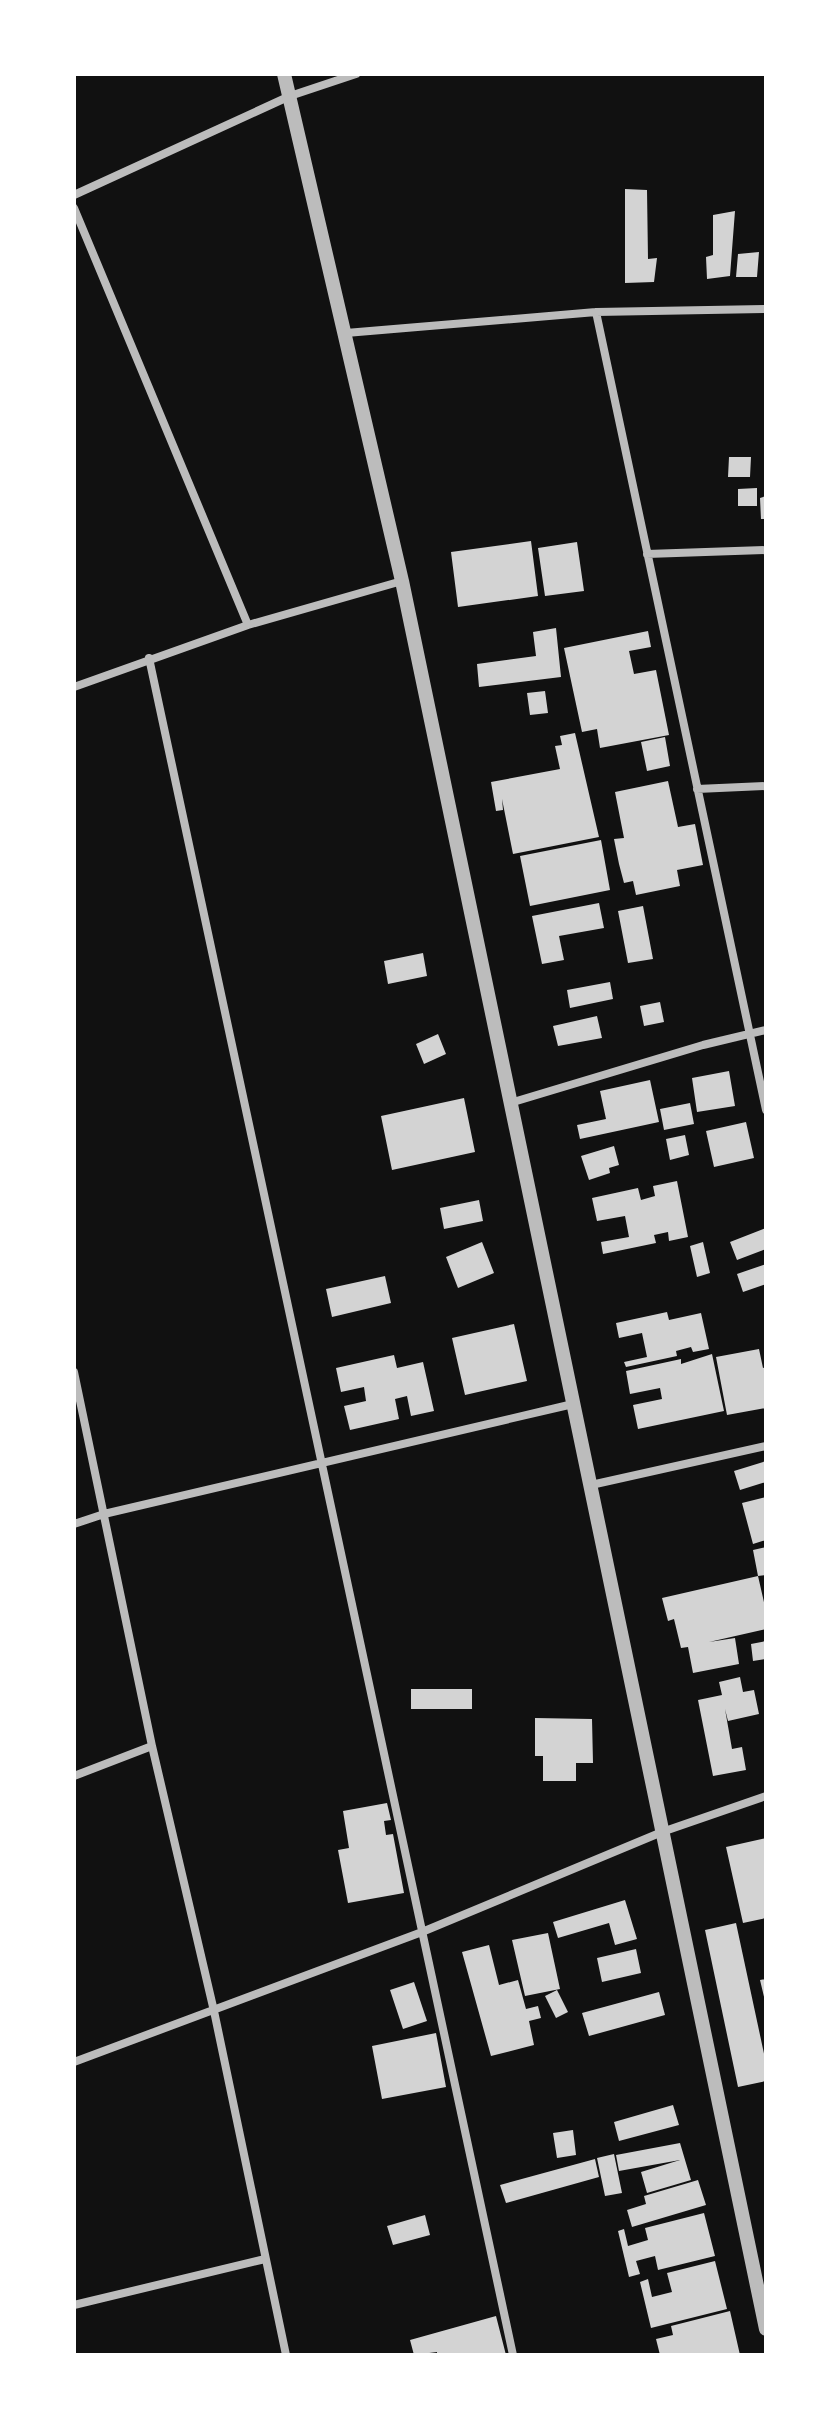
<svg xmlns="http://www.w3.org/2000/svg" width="840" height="2429" viewBox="0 0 840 2429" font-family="'PT Serif',serif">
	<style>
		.building { fill: #d3d3d3 }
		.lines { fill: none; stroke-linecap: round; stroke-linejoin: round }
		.minor { stroke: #bcbcbc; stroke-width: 8 }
		.tertiary { stroke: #bcbcbc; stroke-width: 14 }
	</style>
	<rect width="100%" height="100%" fill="#111"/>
	<path class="building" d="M625 189 647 190 648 259 657 258 654 282 625 283Z
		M735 211 730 276 707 279 706 257 713 255V215Z
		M759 252 757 277H736L738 254Z
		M729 457H751L750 477H728Z
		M757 488V506H738V489Z
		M766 496V519H761L760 498Z
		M531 541 538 596 458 607 451 552Z
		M577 542 584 591 545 596 538 548Z
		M556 628 561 677 479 687 477 664 536 656 533 632Z
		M648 631 651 647 629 651 634 674 656 670 669 735 600 748 597 729 582 732 564 648Z
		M545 691 548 713 530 715 527 693Z
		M575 733 599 837 513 854 502 799 503 810 496 811 491 782 560 769 555 746 562 745 560 736Z
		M665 737 670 766 647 771 641 742Z
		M668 781 678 827 695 824 703 865 677 870 680 886 636 895 633 881 624 883 619 864 614 839 624 838 615 792Z
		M601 840 610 890 530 906 520 856Z
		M599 903 604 928 559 936 564 960 542 964 532 916Z
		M643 906 653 959 628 963 618 911Z
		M423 953 427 976 388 984 384 961Z
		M610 982 613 999 570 1008 567 990Z
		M660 1002 664 1022 644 1026 640 1006Z
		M597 1016 602 1038 558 1046 553 1026Z
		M438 1034 446 1054 424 1064 416 1044Z
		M729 1071 735 1106 697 1112 692 1078Z
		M650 1080 659 1122 580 1139 577 1125 606 1119 600 1091Z
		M464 1098 475 1152 392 1170 381 1116Z
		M690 1103 694 1124 664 1130 660 1109Z
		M746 1122 754 1158 714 1167 706 1131Z
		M685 1135 689 1155 670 1160 666 1139Z
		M614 1146 619 1165 609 1168 610 1173 589 1180 581 1156Z
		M677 1181 688 1237 669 1241 668 1232 654 1235 656 1243 603 1254 601 1242 629 1237 625 1216 597 1221 592 1198 638 1188 641 1200 655 1196 653 1186Z
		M479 1200 483 1221 444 1229 440 1208Z
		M766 1228V1249L737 1260 730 1242Z
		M482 1242 494 1273 458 1288 446 1257Z
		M703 1242 710 1273 697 1277 690 1246Z
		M766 1264V1284L743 1292 737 1274Z
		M385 1276 391 1303 332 1317 326 1289Z
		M667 1312 669 1320 701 1313 709 1349 693 1352 691 1347 676 1351 677 1356 626 1367 624 1362 647 1357 642 1333 619 1338 616 1323Z
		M514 1324 527 1381 465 1395 452 1338Z
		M759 1349 763 1368 766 1367V1408L727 1415 716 1357Z
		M712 1354 724 1411 638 1429 633 1405 662 1399 660 1388 630 1394 626 1371 681 1359V1364Z
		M394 1355 397 1368 423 1362 434 1411 411 1416 407 1396 395 1399 399 1419 350 1430 344 1406 366 1401 364 1387 341 1392 336 1368Z
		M766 1461V1482L740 1490 734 1471Z
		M766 1497V1540L753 1544 742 1503Z
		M766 1547V1575L758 1576 766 1611V1629L709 1642 735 1638 739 1664 693 1673 688 1647 681 1648 674 1619 668 1621 662 1598 758 1576 753 1550Z
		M766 1641V1659L753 1661 751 1644Z
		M740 1677 743 1692 754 1690 759 1714 728 1721 725 1709 732 1749 742 1747 746 1770 713 1776 698 1700 722 1695 719 1682Z
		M411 1689H472V1709H411Z
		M535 1718 592 1719 593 1763H576V1781H543V1756H535Z
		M387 1803 391 1820 384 1821 386 1835 393 1834 404 1893 348 1903 338 1850 349 1848 343 1811Z
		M766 1838V1918L743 1923 726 1847Z
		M625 1900 637 1939 615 1945 609 1923 558 1938 553 1922Z
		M736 1923 766 2063V2081L738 2087 705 1930Z
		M548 1933 560 1989 525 1996 512 1940Z
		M489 1945 499 1985 518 1980 526 2009 538 2006 541 2018 529 2021 534 2045 491 2056 462 1952Z
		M636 1949 641 1973 602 1982 597 1958Z
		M766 1979V2001H765L760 1980Z
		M414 1982 427 2021 403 2029 390 1990Z
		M557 1990 568 2012 556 2018 545 1996Z
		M659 1992 665 2015 589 2036 582 2013Z
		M436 2033 446 2087 382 2099 372 2046Z
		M673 2105 679 2125 619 2141 614 2122Z
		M573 2130 576 2155 557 2158 553 2133Z
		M680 2143 691 2180 647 2193 641 2172 680 2160 619 2171 616 2155Z
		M614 2154 622 2193 605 2196 597 2158Z
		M595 2159 599 2177 506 2203 500 2185Z
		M698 2180 706 2205 632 2227 627 2210 646 2204 644 2196Z
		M704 2213 715 2256 658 2270 655 2256 636 2261 640 2274 629 2277 618 2231 624 2229 628 2246 648 2240 645 2228Z
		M425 2215 430 2235 393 2245 387 2226Z
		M715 2261 727 2309 651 2328 640 2282 648 2279 652 2297 672 2292 667 2273Z
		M730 2311 740 2355H660L656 2339 673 2335 671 2326Z
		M496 2316 506 2355H437V2352L414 2355 410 2340Z"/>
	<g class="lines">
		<path class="minor" d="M74 195 290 96 356 74
			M74 208 248 625
			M596 312 766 1110
			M346 333 596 312 766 309
			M647 554 766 550
			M149 658 513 2355
			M74 687 248 625 402 581
			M697 789 766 786
			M510 1103 703 1045 766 1030
			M74 1372 152 1746 214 2011 286 2355
			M591 1485 766 1446
			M74 1524 104 1514 573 1404
			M74 1776 152 1746
			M74 2062 422 1932 662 1832 766 1796
			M74 2305 265 2259"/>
		<path class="tertiary" d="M284 74 402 581 766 2329"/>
	</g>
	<rect width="840" height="2429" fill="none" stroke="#ffffff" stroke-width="152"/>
</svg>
